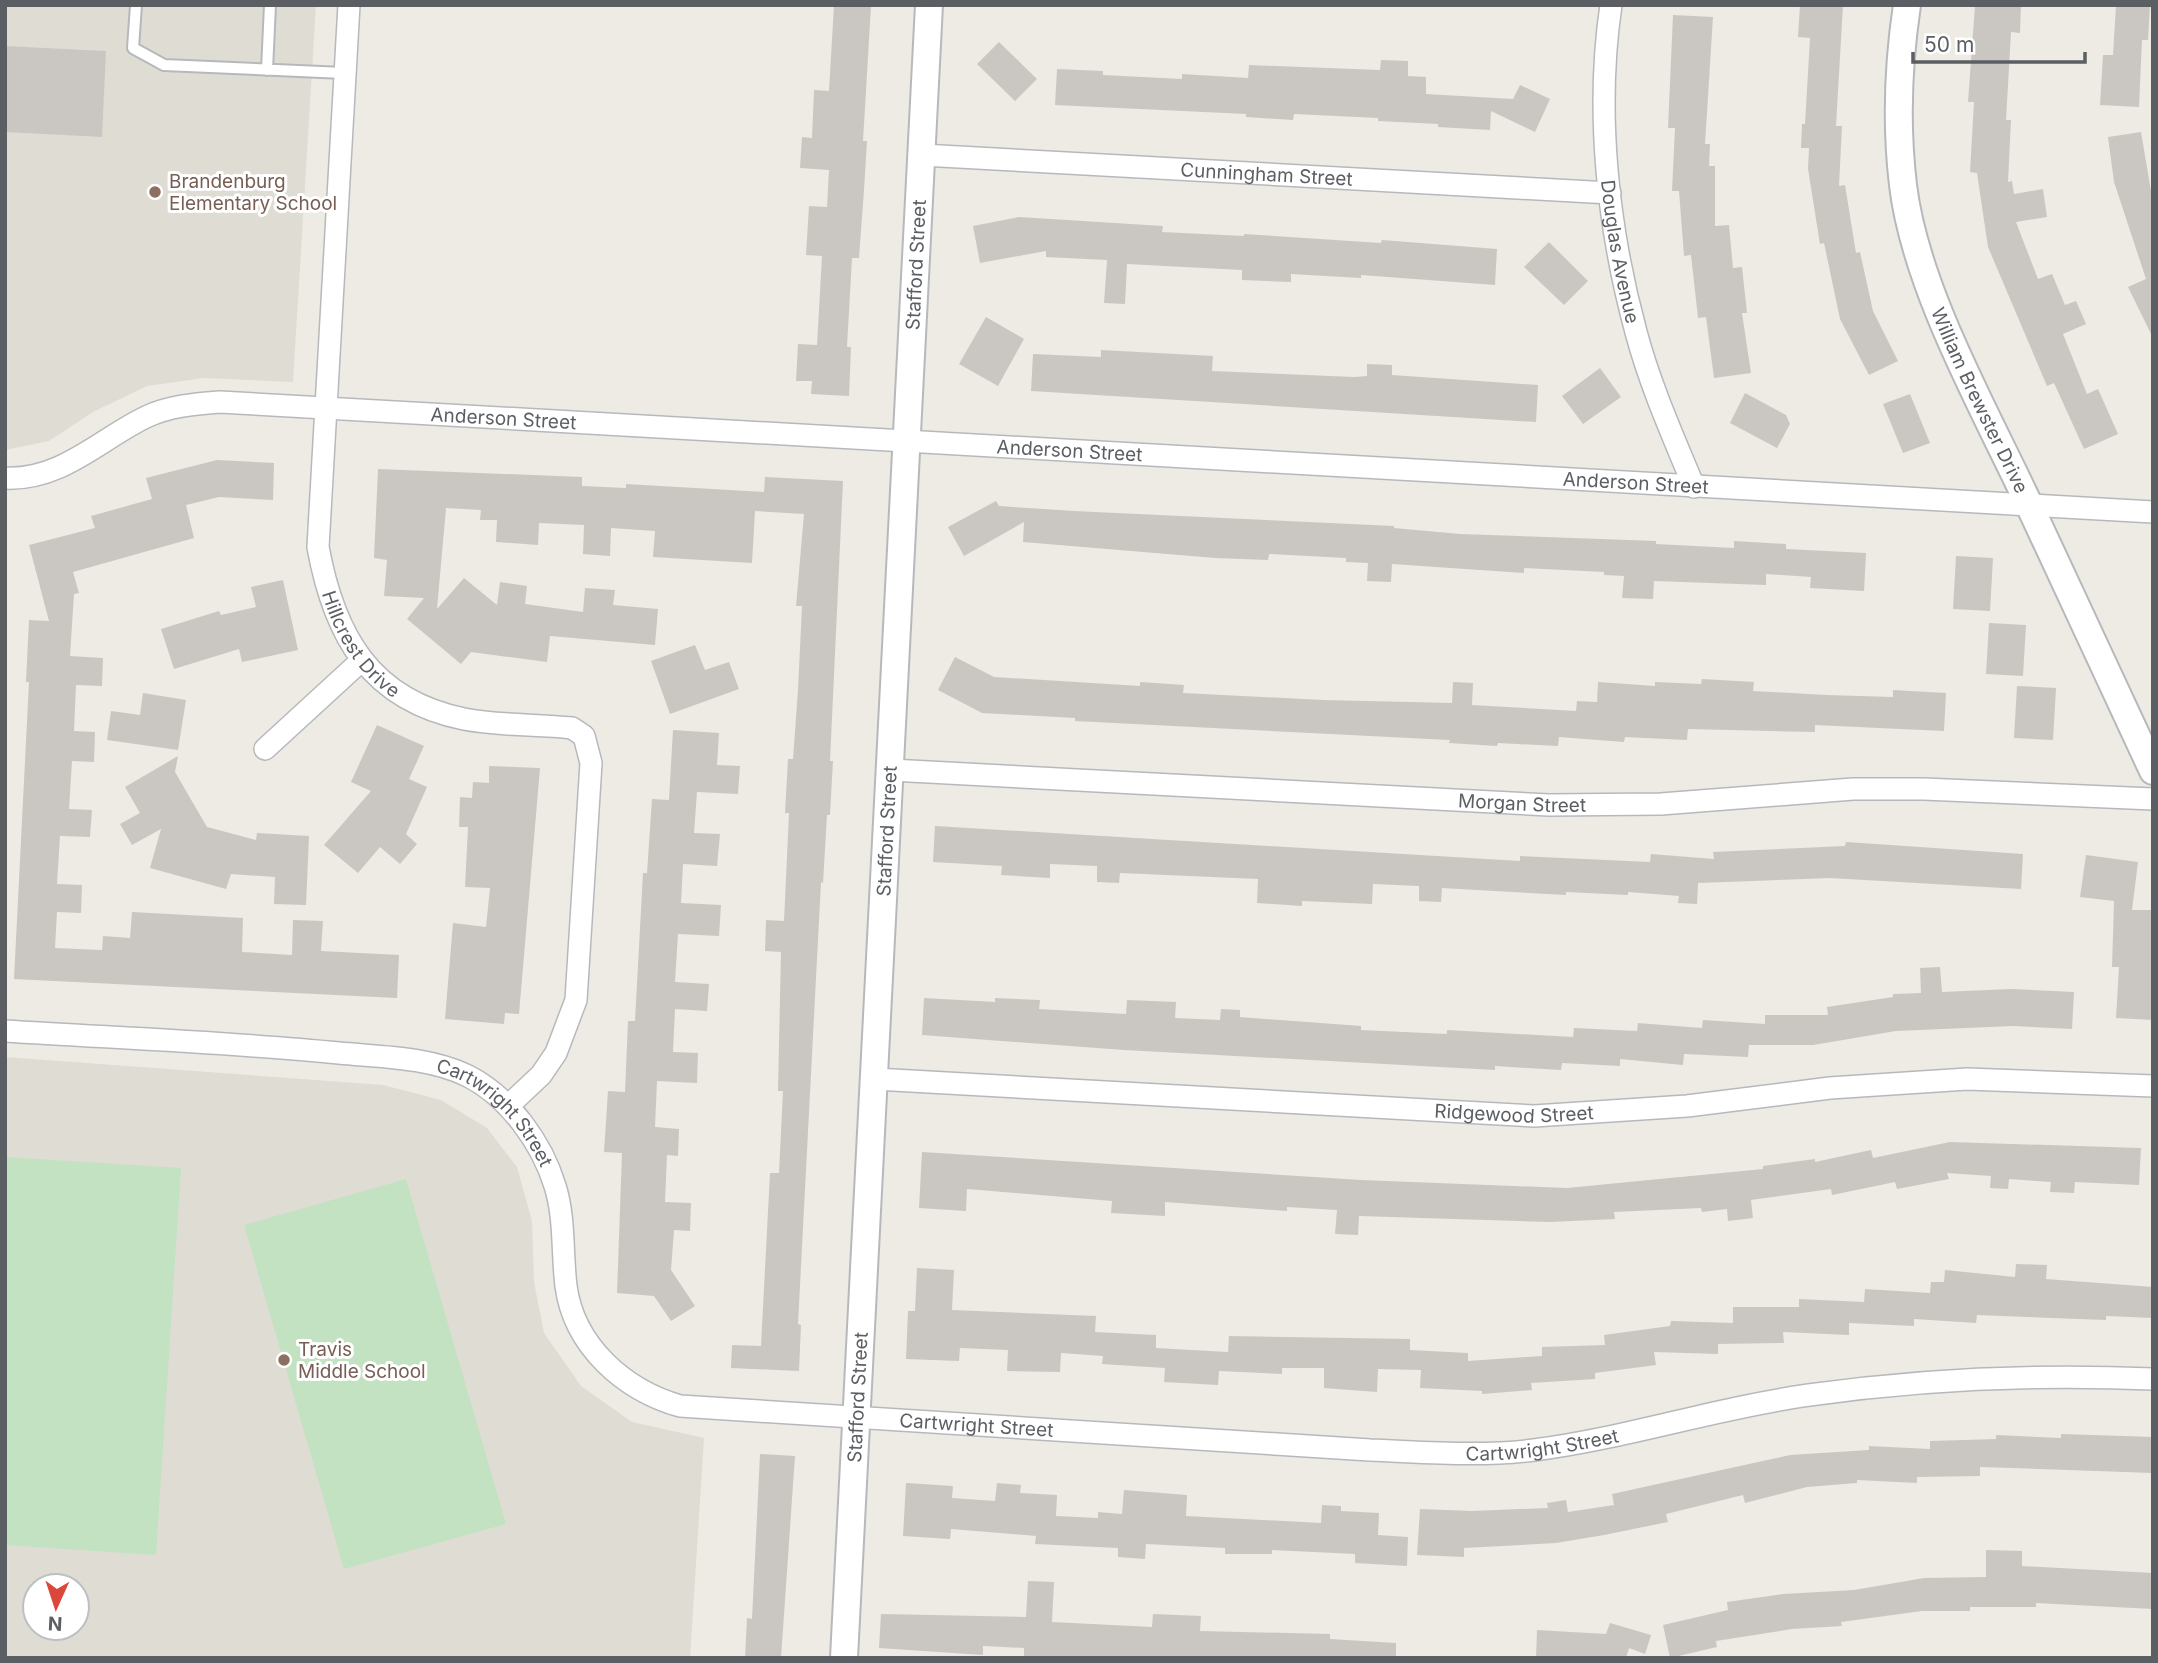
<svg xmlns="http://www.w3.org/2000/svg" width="2158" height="1663" viewBox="0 0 2158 1663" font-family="Inter,sans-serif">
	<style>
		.education { fill: #dfdcd4; fill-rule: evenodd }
		.green { fill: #c2e2c2 }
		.building { fill: #cac7c2 }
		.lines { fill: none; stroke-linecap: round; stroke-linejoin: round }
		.service-casing { stroke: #b6b9bc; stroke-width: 14 }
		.minor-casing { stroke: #b6b9bc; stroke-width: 24 }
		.tertiary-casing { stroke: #b6b9bc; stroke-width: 30 }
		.service { stroke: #fff; stroke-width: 10 }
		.minor { stroke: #fff; stroke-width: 21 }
		.tertiary { stroke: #fff; stroke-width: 26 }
		.education-dot { fill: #8d6e63; stroke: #fff; stroke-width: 2.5 }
		.labels { text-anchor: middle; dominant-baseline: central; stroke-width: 6; stroke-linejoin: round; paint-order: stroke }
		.street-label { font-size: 19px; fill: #5b5f63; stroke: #fff }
		.education-label { font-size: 19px; fill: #785e54; stroke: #fff; text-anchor: start }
	</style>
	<rect width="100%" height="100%" fill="#edebe3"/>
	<path class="education" d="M5 5H316L293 382 204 378 147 386 93 412 49 441 5 450Z
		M5 1057 383 1085 441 1100 487 1128 517 1167 532 1221 534 1282 544 1333 581 1386 632 1422 704 1438 690 1658H5ZM35 1586H77V1628H35Z"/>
	<path class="green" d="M5 1157 181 1168 156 1555 5 1545Z
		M406 1179 506 1524 344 1569 244 1225Z"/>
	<path class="building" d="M834 5 871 6 863 141H867L864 190 859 258H852L847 347H851L849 396 811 394 812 381H796L798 344 817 345 822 256 806 255 809 206 827 207 829 170 800 168 802 137 812 138 814 90 829 91Z
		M1800 5H1843L1836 126H1842L1839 186 1845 185 1856 253 1860 252 1873 311 1898 361 1869 375 1840 319 1824 243 1820 244 1808 169 1809 148H1801L1802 124H1805L1810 38 1798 37Z
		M1975 5H2021L2020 33 2011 32 2006 120H2011L2008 182 2012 181 2014 194 2043 189 2047 217 2016 222 2038 279 2052 274 2065 305 2076 301 2086 324 2063 334 2087 394 2098 389 2118 434 2084 449 2054 383 2047 386 1988 247 1977 173 1970 172 1974 102H1968Z
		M2116 5H2150L2148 40H2142L2139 107 2100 105 2103 55H2113Z
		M1673 15 1713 17 1705 144H1710L1709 166H1715V226L1729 225 1733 268 1742 267 1747 313H1742L1751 373 1714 378 1706 317 1698 318 1691 255 1684 256 1679 191H1672L1675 128H1668Z
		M999 42 1037 79 1015 101 977 64Z
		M5 46 106 51 102 137 5 132Z
		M1381 60 1408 61V76L1426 77V94L1513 99 1520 85 1550 99 1535 132 1491 111 1490 130 1438 127V124L1378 121V118L1294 114 1293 120 1246 117V114L1055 105 1057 69 1103 71V75L1182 79V74L1248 78 1249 65 1380 70Z
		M2141 132 2153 203V338L2128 287 2146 279 2114 182 2108 137Z
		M1019 217 1163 226 1162 232 1244 236V234L1381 243 1382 240 1497 249 1495 285 1361 275V278L1291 274V282L1242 280V270L1127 264 1125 304 1104 303 1107 260 1046 257V251L980 263 973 226Z
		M1549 242 1588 281 1564 305 1524 267Z
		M986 317 1024 339 998 386 959 364Z
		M1101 350 1213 356 1212 371 1355 377 1367 376V364L1392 365V375L1538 385 1536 422 1031 391 1033 354 1101 357Z
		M1600 368 1621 397 1583 424 1562 396Z
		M1745 393 1786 415 1790 424 1777 448 1730 423Z
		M1910 394 1930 443 1903 453 1883 404Z
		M217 460 274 463 273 500 219 497 186 505 194 538 73 572 79 593 74 594 70 656 103 658 102 686 76 685 74 731 95 732 94 762 72 761 69 809 92 810 90 837 60 836 57 884 82 885 81 913 57 912 55 948 102 950 103 936 130 938 132 912 243 918 242 952 292 955 293 920 323 921 321 951 399 955 397 998 14 979 29 682H26L29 620 49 621 29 545 95 528 91 516 152 499 146 478Z
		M378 469 582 477V486L626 488V484L764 492 765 477 843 481 830 761H833L830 815H827L823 883 821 882 798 1324 801 1325 799 1371 731 1368 732 1345 761 1346 770 1173H779L783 1091H778L781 952 765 951 766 920 784 921 789 813H785L788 759H793L798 690 802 606H796L804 514 755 511 752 563 653 557 655 531 611 528 610 556 583 554 584 525 539 523 538 545 496 542 497 520H480L481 510 446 508 437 609 464 578 497 605 500 582 527 586 525 604 583 612 585 588 615 590 613 605 658 609 655 645 550 636 547 662 471 652 461 664 407 619 424 598 384 596 387 560 374 558Z
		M996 501 999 506 1074 511 1394 526V528L1460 534 1656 541V544L1734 548V541L1786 544V549L1866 553 1864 591 1810 588 1811 577 1766 574V585L1654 581 1653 599 1622 598 1624 576 1604 575V572L1524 568V573L1392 564 1391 582 1367 581 1368 563 1346 562V558L1269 554 1268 560 1215 558 1023 542 1024 522 964 556 948 527Z
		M1956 556 1993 558 1990 611 1953 609Z
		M283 580 298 650 242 662 239 649 174 669 161 629 219 611 221 615 256 607 251 587Z
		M1989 623 2026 625 2023 676 1986 674Z
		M695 645 705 670 729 662 739 689 670 714 651 661Z
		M955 657 994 677 1140 686V682L1184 685 1183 693 1323 700 1452 703 1453 682 1473 683 1472 705 1576 711 1577 701 1597 702 1598 682 1655 686V682L1701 684 1702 679 1754 682 1753 691 1826 695 1893 697V690L1946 693 1944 731 1815 725V732L1688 729 1687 740 1625 737 1624 742 1559 737 1558 746 1498 743 1497 746 1449 743 1450 740 1075 721V718L982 713 938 690Z
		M2017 686 2056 688 2053 740 2014 738Z
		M143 693 186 700 178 750 107 740 111 711 140 715Z
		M377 725 424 746 409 779 427 787 406 834 417 844 400 864 380 847 358 873 324 845 371 791 351 782Z
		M673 730 719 733 717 765 740 766 738 794 697 792 694 833 720 834 717 866 683 864 681 903 721 905 719 936 678 934 675 982 709 984 707 1011 675 1009 673 1052 698 1053 697 1083 657 1081 655 1127 679 1129 678 1156 667 1155 665 1202 691 1203 690 1231 674 1230 671 1270 695 1306 671 1321 654 1296 617 1293 622 1153 604 1152 608 1091 625 1092 628 1021H635L643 873H647L652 799 669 800Z
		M178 756 175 772 207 827 256 840 257 833 309 836 306 905 274 904 275 877 231 874 226 889 150 868 161 829 132 845 120 824 140 813 125 787Z
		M489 766 540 768 519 1014 505 1013 504 1024 445 1019 453 923 486 927 490 888 465 887 468 827H459L460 797 472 798 473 782 489 783Z
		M935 826 1520 861V856L1650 862 1651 854 1714 859 1713 852 1845 846 1846 842 2023 854 2021 889 1830 878 1698 883 1697 904 1678 903 1679 896 1628 892V895L1566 892V895L1442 888 1441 902 1419 901V886L1373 884 1372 904 1302 901V906L1257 903 1258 879 1120 873 1119 883 1097 882V866L1050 864V878L1001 875 1002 866 933 862Z
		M2086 855 2138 862 2132 910H2153V1020L2116 1018 2119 967H2112L2114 901 2080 897Z
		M1940 967 1942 992 2011 989 2074 992 2072 1029 2013 1026 1896 1031 1813 1045H1749L1748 1057 1684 1054 1683 1065 1620 1059V1066L1562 1063 1561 1070 1495 1066V1070L1124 1050 922 1035 924 998 995 1002V998L1040 1000 1039 1009 1126 1014 1127 1000 1176 1002 1175 1018 1220 1020 1221 1009 1240 1010V1017L1361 1026V1030L1447 1034V1030L1573 1037 1574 1028 1637 1031 1638 1023 1702 1028 1703 1020 1765 1024V1015H1828L1827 1007 1893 997V994L1921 993 1920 968Z
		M1950 1142 2141 1148 2139 1185 2075 1182 2074 1193 2050 1192 2051 1182 2009 1179 2008 1189 1990 1188 1991 1176 1947 1173 1949 1179 1897 1189 1895 1182 1832 1195 1831 1189 1751 1200 1753 1218 1728 1221 1727 1209 1702 1212 1701 1208 1614 1212 1615 1219 1550 1222 1359 1216 1358 1235 1335 1234 1337 1210 1287 1207V1211L1165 1202V1216L1111 1213 1112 1201 967 1189 966 1211 919 1208 922 1152 1361 1180 1567 1188 1763 1169V1166L1815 1159V1162L1871 1150 1873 1158Z
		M2016 1264 2047 1265 2046 1279 2153 1287V1318L2106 1316V1320L1977 1315 1976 1323 1914 1319V1326L1849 1323V1335L1783 1332 1784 1343 1718 1344V1354L1654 1352 1656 1365 1595 1373V1379L1531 1383 1532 1390 1482 1394V1391L1420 1388 1421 1370 1378 1369 1377 1392 1324 1388V1368H1282V1374L1219 1371 1218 1385 1164 1382 1165 1368 1102 1364 1103 1356 1061 1353 1060 1372 1007 1371 1008 1350 960 1348 959 1361 906 1359 908 1311H915L917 1268 954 1270 952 1310 1096 1316 1095 1332 1156 1335V1348L1228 1352 1229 1336 1410 1339V1350L1468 1353V1361L1542 1356V1347L1605 1345 1604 1335 1670 1326 1671 1321 1733 1323V1307H1799V1299L1864 1302 1865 1289 1930 1293 1931 1282H1944L1945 1270 2015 1277Z
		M2061 1434 2153 1437V1473L1980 1467V1476L1917 1477V1483L1857 1480V1483L1807 1487 1745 1503 1743 1495 1666 1514 1668 1522 1604 1535 1556 1543 1464 1548V1557L1417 1555 1420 1509 1472 1511 1548 1508 1547 1503 1566 1500 1568 1512 1614 1505 1612 1494 1790 1455 1869 1450V1446L1930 1449V1441L1996 1439V1435L2061 1438Z
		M760 1454 795 1456 781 1658H745L747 1618 752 1619Z
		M906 1483 953 1486 952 1498 995 1501 997 1483 1021 1485 1020 1493 1057 1495 1056 1516 1098 1518V1512L1122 1514 1124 1490 1187 1495 1186 1516 1321 1523 1322 1505 1341 1506V1511L1379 1513 1378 1535 1408 1537 1407 1566 1355 1563V1554L1272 1550V1554H1225V1548L1146 1544 1145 1559 1118 1557V1548L1035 1544 1036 1536 951 1529 950 1539 903 1536Z
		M1986 1550 2022 1551V1566L2153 1573V1609L2036 1603V1607H1970V1611H1922L1841 1622 1842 1626 1792 1629 1716 1641 1717 1647 1670 1658 1663 1625 1728 1610 1727 1602 1783 1594 1854 1590 1924 1578 1986 1577Z
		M1028 1581 1054 1582 1052 1622 1152 1627 1153 1614 1201 1616 1200 1631 1330 1634V1639L1396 1643V1658H1024V1648L983 1646V1655L879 1648 881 1614 1026 1617Z
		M1610 1623 1651 1635 1645 1654 1629 1648 1626 1658H1536L1537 1630 1606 1634Z"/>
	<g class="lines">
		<defs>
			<path id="service" d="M136 5 133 48 164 65 344 73
				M267 70 270 5"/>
			<g id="minor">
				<path id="s1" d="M349 5 318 547C334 635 370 700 464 719 499 726 536 724 572 728L584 736 591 763 576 1000 556 1053 541 1075 508 1106"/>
				<path id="s2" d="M1611 5C1595 112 1608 229 1636 332 1650 385 1673 436 1694 487"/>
				<path id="s3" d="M922 155 1610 193"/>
				<path id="s4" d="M5 478C61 481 100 439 146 417 169 406 195 404 220 402L2153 512"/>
				<path d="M265 749 362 660"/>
				<path id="s5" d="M891 770 1549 805 1661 804 1853 789H1924L2153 799"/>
				<path id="s6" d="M5 1031C116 1038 228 1042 339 1053 381 1057 429 1057 468 1076 509 1097 542 1143 555 1186 565 1217 562 1254 566 1286 574 1346 624 1390 680 1406L1370 1450C1424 1452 1480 1457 1534 1450 1627 1438 1716 1408 1809 1395 1923 1379 2038 1374 2153 1379"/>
				<path id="s7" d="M875 1079 1534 1116 1687 1106 1830 1088 1967 1079 2153 1086"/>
			</g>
			<g id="tertiary">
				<path id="s8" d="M1907 5C1898 65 1896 126 1903 185 1915 286 1982 405 2025 496 2068 588 2110 679 2153 771"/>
				<path id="s9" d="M844 1658 929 5"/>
			</g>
		</defs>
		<use href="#service" class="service-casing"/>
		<use href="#minor" class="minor-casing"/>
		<use href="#tertiary" class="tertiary-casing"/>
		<use href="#service" class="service"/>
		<use href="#minor" class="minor"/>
		<use href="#tertiary" class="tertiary"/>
	</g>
	<g class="education-dot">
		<circle cx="155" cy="192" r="7"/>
		<circle cx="284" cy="1360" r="7"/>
	</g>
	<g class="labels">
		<g class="street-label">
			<text stroke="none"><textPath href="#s3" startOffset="345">Cunningham Street</textPath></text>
			<text stroke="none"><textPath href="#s2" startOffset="248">Douglas Avenue</textPath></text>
			<text stroke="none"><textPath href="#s9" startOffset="1395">Stafford Street</textPath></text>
			<text stroke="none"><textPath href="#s8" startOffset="410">William Brewster Drive</textPath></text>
			<text stroke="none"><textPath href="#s4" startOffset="516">Anderson Street</textPath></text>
			<text stroke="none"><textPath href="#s4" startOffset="1083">Anderson Street</textPath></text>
			<text stroke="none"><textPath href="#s4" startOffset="1650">Anderson Street</textPath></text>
			<text stroke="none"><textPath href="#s1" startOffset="651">Hillcrest Drive</textPath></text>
			<text stroke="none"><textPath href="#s5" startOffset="632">Morgan Street</textPath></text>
			<text stroke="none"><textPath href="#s9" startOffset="828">Stafford Street</textPath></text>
			<text stroke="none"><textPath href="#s7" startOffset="640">Ridgewood Street</textPath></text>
			<text stroke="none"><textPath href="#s6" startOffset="511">Cartwright Street</textPath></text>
			<text stroke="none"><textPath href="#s9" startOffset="261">Stafford Street</textPath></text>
			<text stroke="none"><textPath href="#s6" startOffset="1183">Cartwright Street</textPath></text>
			<text stroke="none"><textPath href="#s6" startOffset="1750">Cartwright Street</textPath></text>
		</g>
		<g class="education-label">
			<text x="169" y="181">Brandenburg<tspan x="169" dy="22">Elementary School</tspan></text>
			<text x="298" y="1349">Travis<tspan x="298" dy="22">Middle School</tspan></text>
		</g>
	</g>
	<rect width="2158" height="1663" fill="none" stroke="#5b5f63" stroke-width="14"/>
	<g transform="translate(56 1607) rotate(183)"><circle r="33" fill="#ffffff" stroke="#bdbfc1" stroke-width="2"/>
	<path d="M0-5L12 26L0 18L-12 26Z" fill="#db473b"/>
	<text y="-10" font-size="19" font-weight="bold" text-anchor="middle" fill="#5b5f63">N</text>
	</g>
	<path d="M1913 52v10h172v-10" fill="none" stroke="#5b5f63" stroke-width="3.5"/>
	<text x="1924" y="52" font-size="21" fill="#5b5f63" stroke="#ffffff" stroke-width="5" paint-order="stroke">50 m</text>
</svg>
